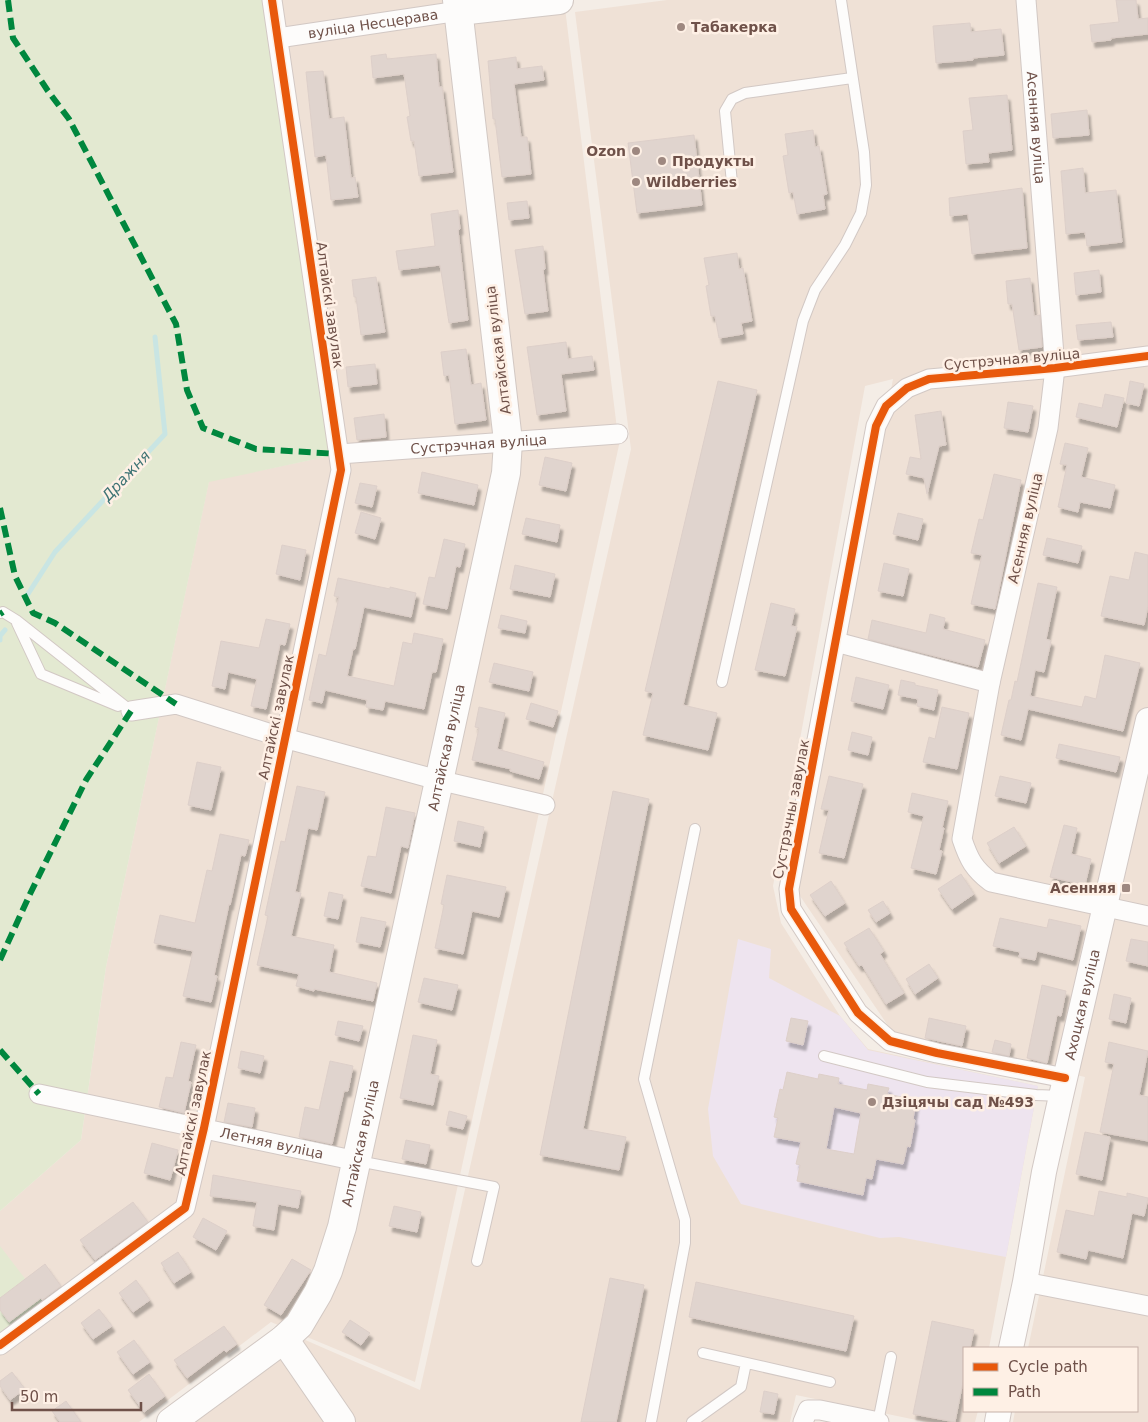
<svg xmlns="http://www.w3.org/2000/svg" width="1148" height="1422" viewBox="0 0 1148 1422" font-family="'DejaVu Sans',sans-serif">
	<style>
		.residential { fill: #efe1d6 }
		.education { fill: #eee4ef }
		.green { fill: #e3e9d1 }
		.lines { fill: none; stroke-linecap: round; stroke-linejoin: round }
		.stream { stroke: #c9e5e3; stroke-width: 5 }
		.building { fill: #e0d4ce; stroke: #ddcfc9; fill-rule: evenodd; filter: url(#shadow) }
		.service-casing { stroke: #d2c8c4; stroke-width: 12 }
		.minor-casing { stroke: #d2c8c4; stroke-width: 21 }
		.tertiary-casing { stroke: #d2c8c4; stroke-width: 26 }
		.secondary-casing { stroke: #d2c8c3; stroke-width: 30 }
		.service { stroke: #fdfcfb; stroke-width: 10 }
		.minor { stroke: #fdfcfb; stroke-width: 19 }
		.tertiary { stroke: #fdfcfb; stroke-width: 24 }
		.secondary { stroke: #fdfcfb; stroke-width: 28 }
		.quiet { stroke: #00873e; stroke-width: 6; stroke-dasharray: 12 6; stroke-linecap: butt }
		.cycleway-casing { stroke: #fef0e5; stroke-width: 11 }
		.cycleway { stroke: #e8590c; stroke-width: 8 }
		.poi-dot { fill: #9e8880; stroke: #fef0e5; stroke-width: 2 }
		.labels { text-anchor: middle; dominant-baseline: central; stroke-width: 5; stroke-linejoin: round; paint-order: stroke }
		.street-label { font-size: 14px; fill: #6f5149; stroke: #fef0e5 }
		.poi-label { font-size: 14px; font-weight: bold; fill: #6f5149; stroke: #fef0e5; text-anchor: start }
		.water-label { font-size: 15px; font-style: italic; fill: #3f7475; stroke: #fef0e5 }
	</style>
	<defs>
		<filter id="shadow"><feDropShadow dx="3" dy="5.5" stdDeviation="1" flood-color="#0004"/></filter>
	</defs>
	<rect width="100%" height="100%" fill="#f4ede6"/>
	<path class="residential" d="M276 0H564L619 445 415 1382 271 1322 139 1422H0V1211L81 1140 106 967 209 481 339 454Z
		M667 0H1148V1422H1013L1015 1411H1137V1348H1028L1085 1077 893 1033 798 893 893 379 865 386 773 886 781 923 840 1016 868 1049 1038 1086 989 1348H964V1411H978L975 1422H926L796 1395 790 1422H191L303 1339 420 1390 631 449 575 12Z"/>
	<path class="education" d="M738 939 771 949 769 978 840 1016 868 1050 1038 1086 1006 1257 899 1237 880 1238 741 1204 713 1156 708 1109Z"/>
	<path class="green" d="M0 0H276L339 454 209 482 106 967 81 1140 0 1211Z
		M0 1246 43 1302 0 1334Z"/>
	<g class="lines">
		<path class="stream" d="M28 594 55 552 165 434 155 337
			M0 640V636L5 630"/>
	</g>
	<path class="building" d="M1116 0H1136L1138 19 1148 18V34L1111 38V40L1092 42 1090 25 1119 22Z
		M970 23 971 32 1001 29 1004 55 973 58V60L936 63 933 26Z
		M386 54 387 59 436 54 439 87H442L453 172 419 176 414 141H411L407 117 410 116 404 74 373 78 371 56Z
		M516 57 517 69 542 66 544 80 514 84 521 137H527L531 174 502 177 495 119H493L488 61Z
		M323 71 329 119 344 117 351 178 355 177 358 197 331 200 326 155 315 157 306 72Z
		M1007 95 1012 150 988 153 989 162 966 164 963 131 973 130 969 98Z
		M1087 110 1089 135 1053 138 1051 114Z
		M813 130 815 147 819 146 827 194 823 195 825 209 797 214 793 192 789 193 783 156 788 155 785 134Z
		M694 135 702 205 637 213 628 143Z
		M1083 168 1085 193 1116 190 1122 242 1087 246 1085 232 1066 234 1061 171Z
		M1022 188 1027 248 972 254 968 214 950 216 949 198Z
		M527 201 529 218 509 220 507 203Z
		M458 210 460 229 458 230 468 320 449 323 440 265 399 270 396 251 435 246 431 214Z
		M543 246 545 269 543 270 548 311 525 314 515 250Z
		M737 253 739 269 743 268 752 321 741 323 743 334 719 338 715 316H711L706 286 709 285 704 258Z
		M1099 270 1101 292 1076 295 1074 273Z
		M376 277 385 332 361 335 356 297H354L352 280Z
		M1030 278 1034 316 1040 315 1042 347 1019 350 1012 304H1008L1006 281Z
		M1111 322 1113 337 1078 340 1076 325Z
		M566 342 568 359 592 356 594 370 561 374 566 411 537 415 527 347Z
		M466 349 471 385 481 383 486 420 455 424 449 375 444 376 441 352Z
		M375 364 377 384 348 387 346 367Z
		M718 381 757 390 683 705 717 713 708 750 643 735 653 693 645 691Z
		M1130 381 1144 384 1139 406 1126 403Z
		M1105 394 1124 398 1117 427 1076 417 1079 403 1102 408Z
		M1008 402 1033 406 1028 432 1004 428Z
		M941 411 946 445 939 446 927 494 924 478 906 474 910 457 921 459 915 415Z
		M384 414 386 437 357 440 354 418Z
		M1065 443 1088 448 1081 477 1115 485 1110 508 1080 502 1078 512 1058 507 1067 465 1060 464Z
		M545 457 572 463 566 491 539 485Z
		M422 472 478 485 474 505 418 493Z
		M994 474 1021 480 995 609 971 604 982 555 971 553 979 519 983 520Z
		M360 483 377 486 372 507 355 503Z
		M361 512 381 518 375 539 355 533Z
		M898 513 923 519 918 540 893 534Z
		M526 518 560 525 557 542 522 534Z
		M1047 538 1082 546 1078 563 1043 555Z
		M444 539 465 544 460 567 456 566 447 609 423 604 429 577 435 578Z
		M282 545 306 550 300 580 276 574Z
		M1135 552 1148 555V606L1144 625 1101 616 1110 576 1129 580Z
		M884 563 909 569 903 596 878 591Z
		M515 565 555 574 550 597 510 589Z
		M338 578 390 589V587L416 593 411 617 364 607 355 649H353L347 676 394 686 403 642 412 644 414 633 443 639 436 672H432L424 709 385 701 383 710 366 707 367 700 325 690 322 703 309 700 319 654 326 656 339 597 334 596Z
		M1038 583 1057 587 1046 639 1051 641 1044 672 1035 670 1030 696 1082 707 1085 696 1096 699 1105 655 1140 663 1123 731 1028 709 1021 740 1001 735 1009 700H1011L1015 681 1017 682Z
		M771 603 795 609 791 626 797 627 785 676 755 670Z
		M930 614 945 618 943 629 985 640 978 667 868 639 872 620 926 633Z
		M501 615 527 621 525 633 498 628Z
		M266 619 290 624 285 645 280 644 266 709 251 706 257 679 228 672 225 689 212 686 221 641 259 648Z
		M494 663 533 672 529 691 489 682Z
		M856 677 889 685 883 709 851 701Z
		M901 680 915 683V685L938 690 934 710 917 706 918 699 898 695Z
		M531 703 558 711 553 727 526 719Z
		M479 707 505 713 497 749 544 762 539 779 510 771 511 769 472 760 479 728 475 727Z
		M942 707 969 713 957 769 923 762 929 737 935 739Z
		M852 732 872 737 868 755 848 750Z
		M1059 744 1120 757 1116 772 1056 758Z
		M197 762 221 767 211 810 188 805Z
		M829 776 863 784 844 858 819 853 829 810 821 809Z
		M1000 776 1031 783 1026 803 995 796Z
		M297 786 325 792 317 830 308 828 295 892 301 893 291 936 334 945 329 972 377 983 373 1001 314 989V991L296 986 299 974 257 965 268 916 265 915 281 841 285 842Z
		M613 791 649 799 583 1129 626 1137 619 1170 540 1155Z
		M912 793 948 801 942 828H944L939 850 942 851 936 874 911 868 924 816 908 812Z
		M386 807 415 813 408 848 401 846 391 893 361 886 368 856 376 857Z
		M458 821 484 827 480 847 454 841Z
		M1064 825 1077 828 1071 854 1091 859 1085 885 1050 877Z
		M1014 827 1026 846 999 863 987 843Z
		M220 834 249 840 245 856 241 855 230 905 229 904 214 975 217 976 211 1002 183 996 193 951 154 943 160 915 195 923 207 870 212 871Z
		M961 874 974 894 952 909 938 889Z
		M447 875 506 887 499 917 472 911 463 954 435 948 444 905 441 904Z
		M831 881 845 903 825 916 810 895Z
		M329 892 343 895 338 919 324 916Z
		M883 901 890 913 876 922 868 910Z
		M361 917 386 922 380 947 356 942Z
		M1000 918 1047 928 1049 919 1081 926 1073 960 1037 951 1035 960 1019 957 1020 952 993 946Z
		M869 928 884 951 880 954 904 993 886 1004 862 965 859 966 844 943Z
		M1131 939 1148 942V966L1126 961Z
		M929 964 938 978 915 994 906 979Z
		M424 978 458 985 452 1010 418 1002Z
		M1042 985 1066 991 1061 1016 1057 1015 1047 1063 1027 1058Z
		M1114 994 1131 998 1126 1023 1109 1019Z
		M791 1018 808 1021 803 1045 786 1041Z
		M929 1018 966 1026 962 1046 925 1038Z
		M338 1021 363 1026 359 1041 335 1035Z
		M413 1035 437 1040 430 1074 439 1076 433 1105 400 1098Z
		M995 1040 1011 1044 1009 1056 992 1052Z
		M181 1042 196 1045 188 1081 191 1082 184 1113 159 1107 166 1077 173 1078Z
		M1109 1042 1148 1051 1139 1095 1148 1097V1141L1100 1132 1114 1064 1105 1062Z
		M241 1051 264 1056 260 1073 238 1068Z
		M330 1061 353 1066 348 1091H344L332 1144 299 1137 305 1107 319 1110Z
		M787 1072 818 1079 819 1074 839 1078 838 1084 867 1090 868 1084 889 1088 887 1094 916 1100 913 1119 915 1120 910 1147 907 1146 903 1164 876 1159 872 1179 866 1178 863 1195 797 1181 800 1165 796 1164 801 1142 774 1137 778 1118 774 1117 780 1089 783 1090ZM834 1107 861 1113 854 1154 826 1149Z
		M228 1103 255 1108 252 1127 224 1122Z
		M449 1111 467 1116 463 1129 446 1125Z
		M1085 1132 1110 1137 1102 1180 1076 1174Z
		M406 1140 430 1145 426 1164 402 1159Z
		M152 1143 178 1150 170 1180 144 1173Z
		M213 1175 301 1191 298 1208 278 1204 274 1230 253 1226 257 1202 210 1196Z
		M1099 1191 1127 1197V1193L1148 1198 1144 1216 1132 1213 1123 1258 1088 1250 1086 1259 1057 1252 1066 1210 1094 1216Z
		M133 1202 148 1222 95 1260 80 1240Z
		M394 1206 421 1212 417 1232 389 1226Z
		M203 1218 227 1231 216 1250 193 1237Z
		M178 1252 191 1272 174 1283 161 1263Z
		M292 1259 311 1270 281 1315 264 1305Z
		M45 1264 61 1286 42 1300 41 1298 9 1322 0 1310V1298Z
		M610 1278 644 1285 638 1316 616 1422H581Z
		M136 1280 150 1300 133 1312 119 1293Z
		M696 1282 854 1316 846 1351 689 1317Z
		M99 1309 112 1326 93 1339 81 1323Z
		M350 1320 370 1333 361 1345 342 1332Z
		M932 1321 974 1330 970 1348H964V1377L955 1422 913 1414Z
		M224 1326 237 1344 226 1352 224 1350 187 1378 174 1360Z
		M134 1340 150 1362 133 1374 117 1352Z
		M12 1372 25 1389 10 1400 0 1386V1381Z
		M149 1374 165 1396 144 1412 128 1390Z
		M764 1391 778 1394 774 1414 760 1412Z
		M66 1401 81 1422H60L52 1411Z"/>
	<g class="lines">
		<defs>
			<path id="service" d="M732 183 725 111 732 99 745 93 852 78
				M0 613 3 612 16 620 131 711
				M17 623 41 674 118 706
				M722 682 803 321 815 290 845 245 861 213 866 185 864 152 841 0
				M824 1056 927 1082 1036 1095 1061 1096
				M358 1161 494 1187 477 1261
				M703 1353 830 1382
				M651 1422 685 1243V1220L644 1079 695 829
				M692 1422 741 1387 746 1363
				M878 1422 891 1357"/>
			<g id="minor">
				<path id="s1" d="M1026 0 1055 368 1048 428 990 683 962 839C969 860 974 869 991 882L1148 916"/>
				<path id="s2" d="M278 38 459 11"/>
				<path id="s3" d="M339 454 618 434"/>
				<path d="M836 642 990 683"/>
				<path d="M131 711 176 704 284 738 438 780 545 805"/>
				<path d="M1065 1078 937 1053 890 1041 858 1013 791 909 789 889 876 426 886 406 907 388 929 379 1055 368 1148 356"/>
				<path id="s4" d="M39 1094 357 1161"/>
				<path d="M1025 1282 1148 1306"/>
				<path d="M0 1345 185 1208 204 1128 341 470 272 0"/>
				<path d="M803 1422 808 1410H820L879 1422"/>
			</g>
			<g id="tertiary">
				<path id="s5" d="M1011 1348 1025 1282 1044 1172 1061 1096 1148 720"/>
				<path d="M997 1422 999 1411"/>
			</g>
			<g id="secondary">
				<path d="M459 11 559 0"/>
				<path d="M284 1339 341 1422"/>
				<path id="s6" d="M171 1422 284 1339 299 1325 318 1293 328 1271 342 1227 506 473 508 441 457 0"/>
			</g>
		</defs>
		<use href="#service" class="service-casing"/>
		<use href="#minor" class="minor-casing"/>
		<use href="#tertiary" class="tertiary-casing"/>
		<use href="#secondary" class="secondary-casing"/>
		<use href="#service" class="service"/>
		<use href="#minor" class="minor"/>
		<use href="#tertiary" class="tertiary"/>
		<use href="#secondary" class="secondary"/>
		<path class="quiet" d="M8 0 13 38 48 91 69 119 176 324 187 390 203 428 256 449 339 454
			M0 508 15 576 33 613 55 623 176 704
			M0 614 3 612
			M0 960 30 894 86 780 131 711
			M0 1050 39 1094"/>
		<defs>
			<path id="cycleway" d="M1065 1078 937 1053 890 1041 858 1013 791 909 789 889 876 426 886 406 907 388 929 379 1055 368 1148 356
				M0 1345 185 1208 204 1128 341 470 272 0"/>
		</defs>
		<use href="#cycleway" class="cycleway-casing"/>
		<use href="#cycleway" class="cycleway"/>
	</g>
	<g class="poi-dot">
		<circle cx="681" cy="27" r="5"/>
		<circle cx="636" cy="151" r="5"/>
		<circle cx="662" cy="161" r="5"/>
		<circle cx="636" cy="182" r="5"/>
		<rect x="1121" y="883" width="10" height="10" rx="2.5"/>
		<circle cx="872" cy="1102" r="5"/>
	</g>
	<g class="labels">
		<g class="street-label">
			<text stroke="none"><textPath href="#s2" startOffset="96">вуліца Несцерава</textPath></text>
			<text stroke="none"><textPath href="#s1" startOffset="128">Асенняя вуліца</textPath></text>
			<text transform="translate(330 305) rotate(82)">Алтайскі завулак</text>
			<text transform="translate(498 350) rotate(-97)">Алтайская вуліца</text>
			<text transform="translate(1012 359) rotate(-5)">Сустрэчная вуліца</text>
			<text stroke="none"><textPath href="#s3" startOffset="140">Сустрэчная вуліца</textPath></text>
			<text transform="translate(1025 528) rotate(-77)">Асенняя вуліца</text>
			<text transform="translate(276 717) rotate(-78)">Алтайскі завулак</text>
			<text stroke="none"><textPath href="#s6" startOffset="759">Алтайская вуліца</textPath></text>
			<text transform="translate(791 809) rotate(-79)">Сустрэчны завулак</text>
			<text stroke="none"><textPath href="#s5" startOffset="351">Ахоцкая вуліца</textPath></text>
			<text transform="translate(193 1113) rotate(-78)">Алтайскі завулак</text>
			<text stroke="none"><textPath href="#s4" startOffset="238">Летняя вуліца</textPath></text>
			<text stroke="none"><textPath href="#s6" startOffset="354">Алтайская вуліца</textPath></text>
		</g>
		<g class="poi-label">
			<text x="691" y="27">Табакерка</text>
			<text x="626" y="151" text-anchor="end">Ozon</text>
			<text x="672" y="161">Продукты</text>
			<text x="646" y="182">Wildberries</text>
			<text x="1116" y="888" text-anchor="end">Асенняя</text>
			<text x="882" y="1102">Дзіцячы сад №493</text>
		</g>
		<g class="water-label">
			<text transform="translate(126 476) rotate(-47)">Дражня</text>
		</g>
	</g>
	<rect x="963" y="1347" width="175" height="65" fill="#fef0e5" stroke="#c5b0a7"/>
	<rect x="973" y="1363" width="25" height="8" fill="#e8590c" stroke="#c5b0a7"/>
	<text x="1008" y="1372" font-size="15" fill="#6f5149">Cycle path</text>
	<rect x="973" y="1388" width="25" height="8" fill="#00873e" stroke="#c5b0a7"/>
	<text x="1008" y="1397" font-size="15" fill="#6f5149">Path</text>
	<path d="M12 1402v8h129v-8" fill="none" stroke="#6f5149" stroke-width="2.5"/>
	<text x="20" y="1402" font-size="15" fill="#6f5149" stroke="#fef0e5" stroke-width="4" paint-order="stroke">50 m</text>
</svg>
